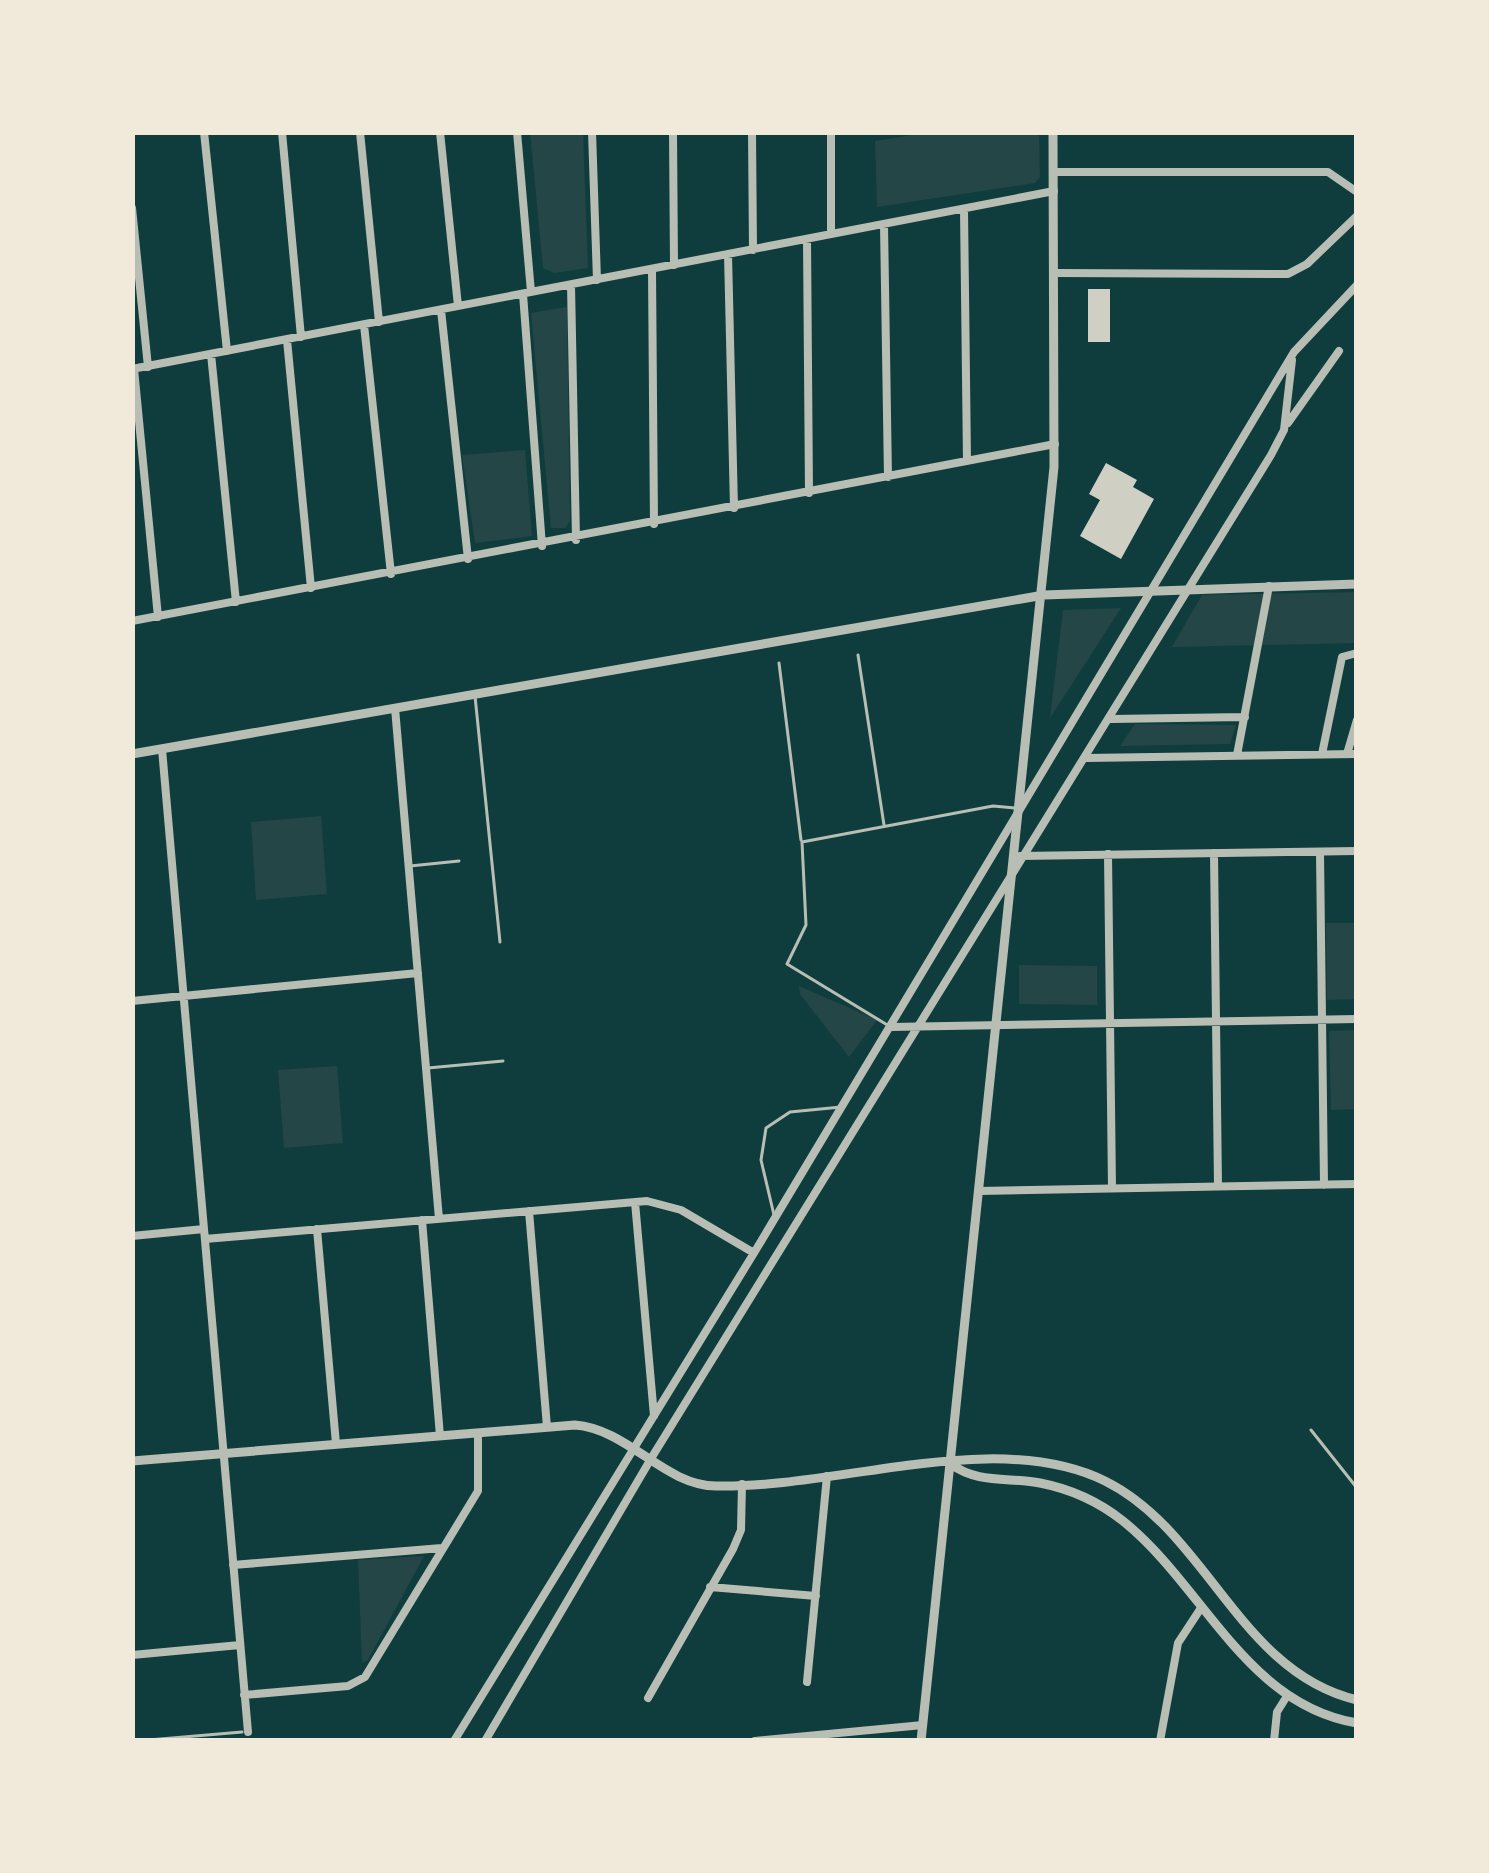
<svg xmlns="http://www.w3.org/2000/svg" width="1489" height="1873" viewBox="0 0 1489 1873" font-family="'Nunito Sans',sans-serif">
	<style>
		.green { fill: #244646 }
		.building { fill: #cfcfc3 }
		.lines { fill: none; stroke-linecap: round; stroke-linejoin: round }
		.service { stroke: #b8beb3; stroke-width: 3 }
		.minor { stroke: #b8beb3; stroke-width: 8 }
		.tertiary { stroke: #b8beb3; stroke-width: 9 }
	</style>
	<rect width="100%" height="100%" fill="#0f3d3e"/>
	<path class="green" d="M530 132H583L588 268 554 273 543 268Z
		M931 132H1039L1040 177 1035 183 877 207 875 141Z
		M567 307 570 521 565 528H551L531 313Z
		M525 450 532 536 475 543 462 455Z
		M1357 592V643L1172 647 1202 595Z
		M1121 608 1050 718 1063 610Z
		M1135 724 1236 725 1230 744 1120 746Z
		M321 816 327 894 256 900 251 822Z
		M1326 923H1357V999L1327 1000Z
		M1019 965 1097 966V1005L1019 1004Z
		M799 986 877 1020 849 1057 800 994Z
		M1357 1030V1109L1331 1110 1329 1031Z
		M337 1066 343 1143 284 1148 278 1070Z
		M424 1556 368 1660 362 1663 358 1560Z"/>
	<path class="building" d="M1088 289H1110V342H1088Z
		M1106 463 1137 480 1133 487 1154 499 1121 559 1080 536 1100 500 1089 494Z"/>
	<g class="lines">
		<path class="service" d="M858 655 884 825
			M779 663 801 840
			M475 696 500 942
			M410 866 459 861
			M889 1026 787 964 806 925 802 842 993 806 1015 808
			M428 1068 503 1061
			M774 1215 761 1160 766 1128 790 1112 841 1107
			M1311 1430 1357 1488
			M137 1741 242 1732"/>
		<path class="minor" d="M204 132 227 351
			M282 132 301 337
			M360 132 379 322
			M440 132 458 306
			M517 132 531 292
			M592 132 597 280
			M673 132 674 265
			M752 132 753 250
			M1054 172H1328L1357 192
			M132 208 148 367
			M964 209 967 461
			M884 224 888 477
			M831 234V132
			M807 239 809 493
			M728 254 734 508
			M652 269 654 524
			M1055 273 1288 274 1307 264 1357 216
			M571 285 576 540
			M523 294 542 546
			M441 310 468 559
			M364 325 391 574
			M287 340 311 588
			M211 354 236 602
			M132 369 1054 191
			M134 369 158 617
			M1288 423 1339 351
			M132 621 1055 444
			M395 708 439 1219
			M1111 719 1245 717
			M162 749 248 1732
			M1322 754 1342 657 1357 653
			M1347 754 1357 720
			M1237 755 1269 586
			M1086 758 1357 754
			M1320 852 1324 1185
			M1214 853 1218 1186
			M1108 854 1112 1188
			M1020 856 1357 851
			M132 1001 418 973
			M891 1027 1357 1019
			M979 1191 1357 1184
			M635 1202 654 1416
			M529 1211 547 1427
			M422 1220 440 1436
			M317 1229 336 1444
			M132 1236 204 1229
			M205 1239 647 1201 681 1210 754 1253
			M233 1565 442 1548
			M710 1587 816 1596
			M132 1655 240 1645
			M807 1682 827 1476
			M244 1695 348 1686 365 1677 478 1491V1433
			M648 1698 733 1549 741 1530 742 1484
			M454 1741 754 1253 1294 352 1357 285
			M485 1741 652 1457 1271 455 1284 430 1292 360
			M755 1741 923 1725
			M1160 1741 1178 1643 1201 1608
			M1274 1741 1277 1712 1287 1696"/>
		<path class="tertiary" d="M132 754 1044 595 1357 584
			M132 1461 575 1425C628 1429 665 1486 716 1486 836 1489 996 1427 1105 1481 1208 1532 1239 1672 1357 1700
			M951 1464C977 1484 1010 1477 1040 1483 1071 1489 1099 1502 1123 1521 1204 1586 1245 1704 1357 1723
			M921 1741 1054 467 1053 132"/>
	</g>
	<rect width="1489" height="1873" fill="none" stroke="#f1e9da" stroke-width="270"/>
</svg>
